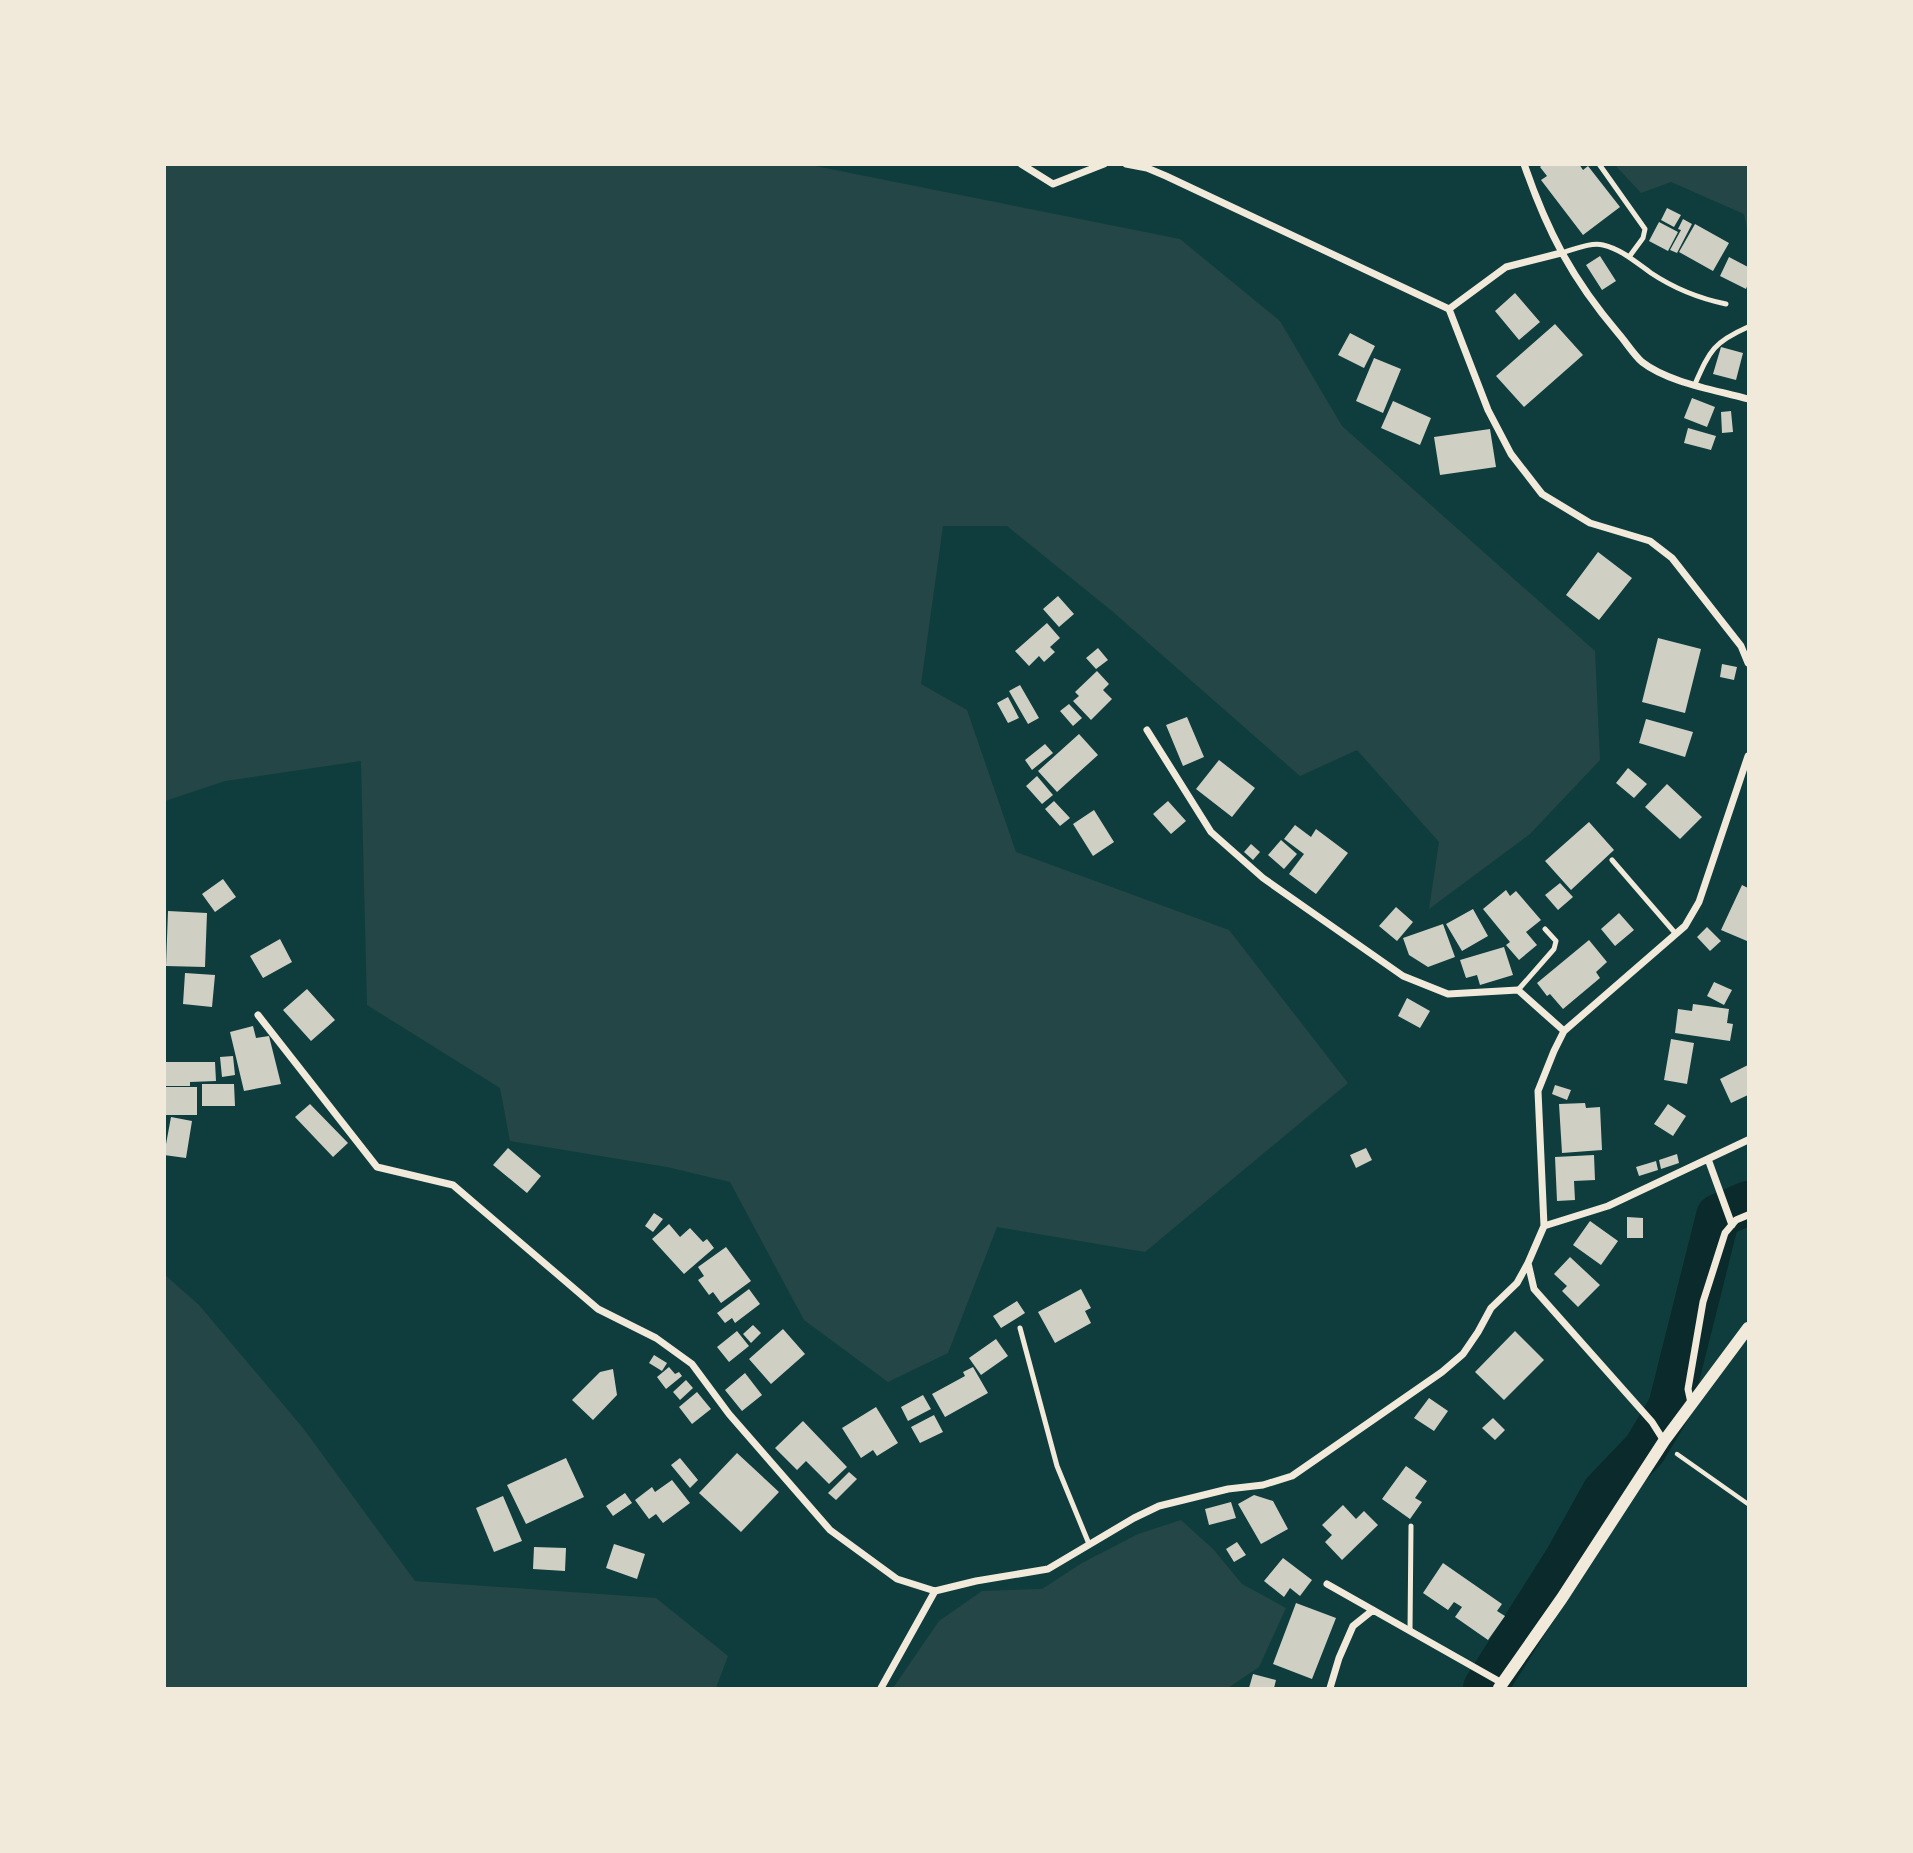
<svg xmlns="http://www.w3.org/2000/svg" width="1913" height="1853" viewBox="0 0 1913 1853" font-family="'Times New Roman',serif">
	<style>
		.green { fill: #244646 }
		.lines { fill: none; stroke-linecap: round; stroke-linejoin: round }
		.river { stroke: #0a2a2b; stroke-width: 44 }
		.building { fill: #cfcfc3 }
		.path { stroke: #f1e9da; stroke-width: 4.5 }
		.service { stroke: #f1e9da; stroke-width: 5 }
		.minor { stroke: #f1e9da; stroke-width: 7 }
		.tertiary { stroke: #f1e9da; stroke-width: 12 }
	</style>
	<rect width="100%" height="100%" fill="#0f3d3e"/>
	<path class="green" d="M164 165H810L1180 239 1280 321 1342 426 1595 651 1600 760 1530 834 1429 909 1439 842 1357 750 1300 776 1112 611 1007 526H943L921 684 967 710 1016 852 1229 930 1348 1083 1145 1252 997 1227 948 1353 888 1382 804 1320 730 1182 667 1167 510 1141 500 1088 367 1005 361 761 225 781 165 801Z
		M1615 165H1748V235L1744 214 1671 182 1641 193Z
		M165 1275 199 1305 303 1428 415 1581 656 1598 728 1656 716 1688H165Z
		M1181 1520 1213 1549 1242 1584 1286 1608 1259 1667 1228 1688H893L939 1621 982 1591 1042 1589 1082 1563 1138 1534Z"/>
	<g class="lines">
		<path class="river" d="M1485 1688 1566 1560 1604 1492 1645 1449 1670 1407 1718 1216 1748 1203"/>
	</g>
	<path class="building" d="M1543 164H1579L1583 170 1588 166 1620 207 1583 235 1541 180 1547 176 1540 167Z
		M1667 208 1681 215 1674 227 1661 220Z
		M1683 219 1692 224 1677 253 1670 250 1681 230 1678 229Z
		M1659 222 1678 232 1668 251 1649 241Z
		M1695 224 1729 243 1713 271 1679 252Z
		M1600 256 1616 281 1602 290 1586 265Z
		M1729 257 1748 267V284L1746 289 1720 276Z
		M1515 293 1540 322 1519 340 1495 311Z
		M1555 324 1583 355 1524 407 1496 376Z
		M1350 333 1375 346 1364 368 1338 355Z
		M1721 347 1743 353 1736 380 1713 374Z
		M1374 358 1401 369 1383 413 1356 401Z
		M1692 398 1715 407 1707 427 1684 418Z
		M1393 401 1431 418 1420 445 1381 428Z
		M1731 411 1733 432 1722 433 1721 412Z
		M1688 428 1716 436 1711 450 1684 443Z
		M1490 429 1496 467 1440 475 1434 437Z
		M1598 552 1632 578 1599 620 1566 595Z
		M1058 596 1074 614 1059 627 1043 609Z
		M1047 623 1060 638 1050 647 1055 652 1044 662 1039 656 1029 666 1015 651Z
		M1658 638 1701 649 1685 713 1642 702Z
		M1098 648 1108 660 1096 669 1086 658Z
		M1722 664 1737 667 1734 680 1720 677Z
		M1097 671 1109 684 1103 690 1112 699 1091 720 1073 701 1079 696 1075 692Z
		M1020 685 1039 718 1028 724 1009 691Z
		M1008 697 1019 718 1008 723 997 703Z
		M1069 704 1082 718 1073 726 1060 711Z
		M1187 717 1204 757 1183 766 1166 725Z
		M1646 719 1693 732 1685 757 1639 743Z
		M1079 734 1098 755 1057 792 1038 771Z
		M1045 744 1053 753 1032 770 1025 760Z
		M1219 760 1255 788 1232 817 1196 789Z
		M1628 768 1647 784 1634 798 1616 783Z
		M1037 776 1053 795 1042 804 1026 786Z
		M1667 784 1702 817 1680 839 1645 807Z
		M1054 801 1070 818 1060 826 1045 809Z
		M1168 801 1186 821 1171 834 1153 814Z
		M1094 810 1114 842 1093 856 1073 824Z
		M1589 822 1614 850 1571 890 1545 861Z
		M1295 825 1311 837 1316 829 1348 853 1316 894 1289 874 1304 854 1284 839Z
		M1281 840 1297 854 1284 869 1268 855Z
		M1251 844 1260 852 1253 860 1244 852Z
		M223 879 236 897 215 912 202 894Z
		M1560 883 1573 897 1558 910 1545 895Z
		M1742 885 1748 888 1747 941 1721 930Z
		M1506 890 1510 896 1516 891 1541 920 1526 932 1537 945 1519 960 1506 945 1510 942 1483 909Z
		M1396 907 1413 922 1397 941 1379 926Z
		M1473 909 1488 936 1462 951 1446 924Z
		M168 911 207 913 205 967 166 966Z
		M1619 913 1634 930 1615 946 1601 929Z
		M1443 924 1455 957 1428 967 1409 955 1403 938Z
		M1707 927 1721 941 1710 951 1697 937Z
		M280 939 292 962 263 978 250 956Z
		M1589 940 1607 962 1596 972 1600 978 1563 1009 1550 994 1547 996 1537 983Z
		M1504 947 1513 975 1480 985 1477 975 1466 978 1460 960Z
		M185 973 215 975 212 1007 183 1004Z
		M1714 982 1732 990 1724 1005 1707 996Z
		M307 989 335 1020 311 1041 283 1010Z
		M1407 998 1430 1011 1420 1028 1398 1016Z
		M1693 1004 1729 1009 1727 1023 1733 1024 1730 1041 1675 1033 1678 1009 1692 1011Z
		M253 1026 256 1038 269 1036 281 1084 244 1091 230 1032Z
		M1671 1039 1694 1043 1687 1084 1664 1080Z
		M233 1056 235 1075 222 1077 220 1057Z
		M164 1062H215L216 1081 190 1082V1086H164Z
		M1748 1065V1095L1731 1103 1720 1079Z
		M202 1084H234L235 1106H202Z
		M1555 1085 1571 1090 1567 1100 1552 1094Z
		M164 1087H197V1115H164Z
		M1585 1103 1586 1108 1600 1107 1602 1150 1562 1153 1559 1104Z
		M310 1104 348 1143 333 1157 295 1117Z
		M1668 1104 1686 1116 1673 1136 1654 1124Z
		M171 1117 192 1121 186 1158 164 1155Z
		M508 1148 541 1176 527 1193 493 1165Z
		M1366 1148 1372 1160 1356 1168 1350 1155Z
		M1677 1154 1679 1163 1661 1169 1659 1160Z
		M1594 1155 1595 1180 1574 1181 1575 1200 1557 1201 1555 1157Z
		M1656 1161 1658 1170 1639 1176 1636 1167Z
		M654 1213 663 1219 653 1232 645 1226Z
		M1627 1217 1643 1218V1238H1627Z
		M1590 1221 1618 1241 1601 1265 1573 1245Z
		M669 1224 680 1237 690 1228 703 1242 707 1239 714 1248 684 1274 652 1239Z
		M726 1247 751 1281 721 1303 713 1292 709 1295 698 1280 704 1276 698 1267Z
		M1570 1257 1600 1285 1578 1307 1562 1291 1567 1286 1554 1274Z
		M749 1289 760 1304 735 1323 732 1318 725 1323 717 1313Z
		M1081 1289 1091 1308 1085 1311 1091 1323 1055 1343 1038 1312Z
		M1017 1301 1025 1313 1001 1328 993 1316Z
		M753 1325 761 1333 751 1343 743 1334Z
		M783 1329 805 1354 771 1384 749 1359Z
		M737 1331 749 1346 729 1362 717 1347Z
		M1515 1331 1544 1360 1504 1400 1475 1372Z
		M996 1339 1008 1356 981 1375 969 1358Z
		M654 1355 667 1363 662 1371 649 1363Z
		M669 1367 675 1374 679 1372 682 1376 666 1389 657 1377Z
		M973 1367 988 1393 945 1417 932 1394 965 1376 963 1372Z
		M613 1369 617 1395 593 1420 572 1400 600 1372Z
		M745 1373 762 1395 742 1411 725 1390Z
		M686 1380 693 1388 680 1400 673 1392Z
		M697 1392 711 1409 692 1424 679 1407Z
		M923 1395 931 1409 908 1421 901 1407Z
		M1429 1398 1448 1411 1434 1431 1414 1418Z
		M876 1407 898 1443 877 1456 873 1450 861 1458 842 1428Z
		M934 1415 943 1432 920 1443 911 1427Z
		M1493 1418 1505 1430 1495 1440 1482 1428Z
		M803 1421 847 1467 829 1484 806 1461 797 1470 775 1448Z
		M737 1453 779 1492 741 1532 699 1493Z
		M566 1458 584 1497 526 1524 507 1485Z
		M680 1458 698 1480 690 1488 671 1465Z
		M1406 1466 1427 1481 1415 1498 1422 1502 1410 1519 1382 1499Z
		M849 1472 857 1479 836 1500 828 1493Z
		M672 1480 690 1503 663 1523 656 1514 649 1519 635 1500 652 1487 655 1492Z
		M625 1493 632 1503 613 1516 606 1506Z
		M1254 1495 1273 1501 1288 1529 1261 1544 1238 1504Z
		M503 1496 522 1541 494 1552 476 1508Z
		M1231 1502 1236 1518 1209 1525 1205 1509Z
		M1343 1505 1356 1519 1364 1511 1378 1525 1342 1560 1325 1542 1332 1535 1322 1525Z
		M1237 1542 1246 1555 1234 1562 1226 1549Z
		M614 1544 645 1554 637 1579 606 1568Z
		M534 1547 566 1548 565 1571 533 1569Z
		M1283 1558 1312 1580 1300 1596 1290 1588 1284 1597 1264 1581Z
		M1443 1563 1502 1604 1497 1611 1505 1616 1488 1640 1455 1617 1462 1607 1454 1602 1448 1610 1423 1593Z
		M1296 1603 1336 1618 1312 1679 1273 1664Z
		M1253 1674 1276 1680 1274 1688H1249Z"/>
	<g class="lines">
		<path class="path" d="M1677 1454 1748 1504"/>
		<path class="service" d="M1599 164 1645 229 1643 238 1629 257
			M1561 253C1573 250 1590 242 1603 245 1621 249 1637 263 1651 273 1675 289 1697 298 1726 304
			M1695 384C1710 350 1714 342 1748 327
			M1612 860 1676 934
			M1518 990 1554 949 1556 941 1545 929
			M1020 1328 1057 1466 1089 1544
			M1410 1631 1411 1526"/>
		<path class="minor" d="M1021 164 1053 184 1104 164
			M1126 164 1147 168 1166 176 1449 309 1488 410 1511 454 1542 494 1590 523 1650 541 1672 558 1741 646 1748 663
			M1524 164C1547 231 1572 279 1618 333 1626 342 1633 354 1642 362 1669 383 1716 390 1748 399
			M1449 309 1506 267 1561 253
			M1147 730 1211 832 1263 878 1403 976 1448 994 1518 990 1564 1031
			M258 1015 377 1167 453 1185 598 1309 656 1338 692 1364 729 1414 830 1530 897 1579 935 1591 976 1581 1048 1569 1134 1518 1159 1506 1228 1489 1263 1485 1292 1476 1442 1372 1463 1354 1478 1332 1491 1308 1517 1283 1528 1263
			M1708 1159 1732 1225
			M1544 1226 1608 1206 1748 1140
			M1691 1403 1688 1389 1703 1302 1725 1233 1736 1220 1748 1215
			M1664 1441 1652 1422 1534 1289 1528 1263 1544 1226 1538 1091 1554 1051 1564 1031 1685 926 1699 902 1748 756
			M1327 1584 1502 1683
			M881 1688 935 1591
			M1330 1688 1339 1658 1353 1626 1373 1610"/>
		<path class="tertiary" d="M1499 1688 1562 1598 1664 1441 1748 1328"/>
	</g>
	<rect width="1913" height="1853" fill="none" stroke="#f1e9da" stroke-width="332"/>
</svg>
